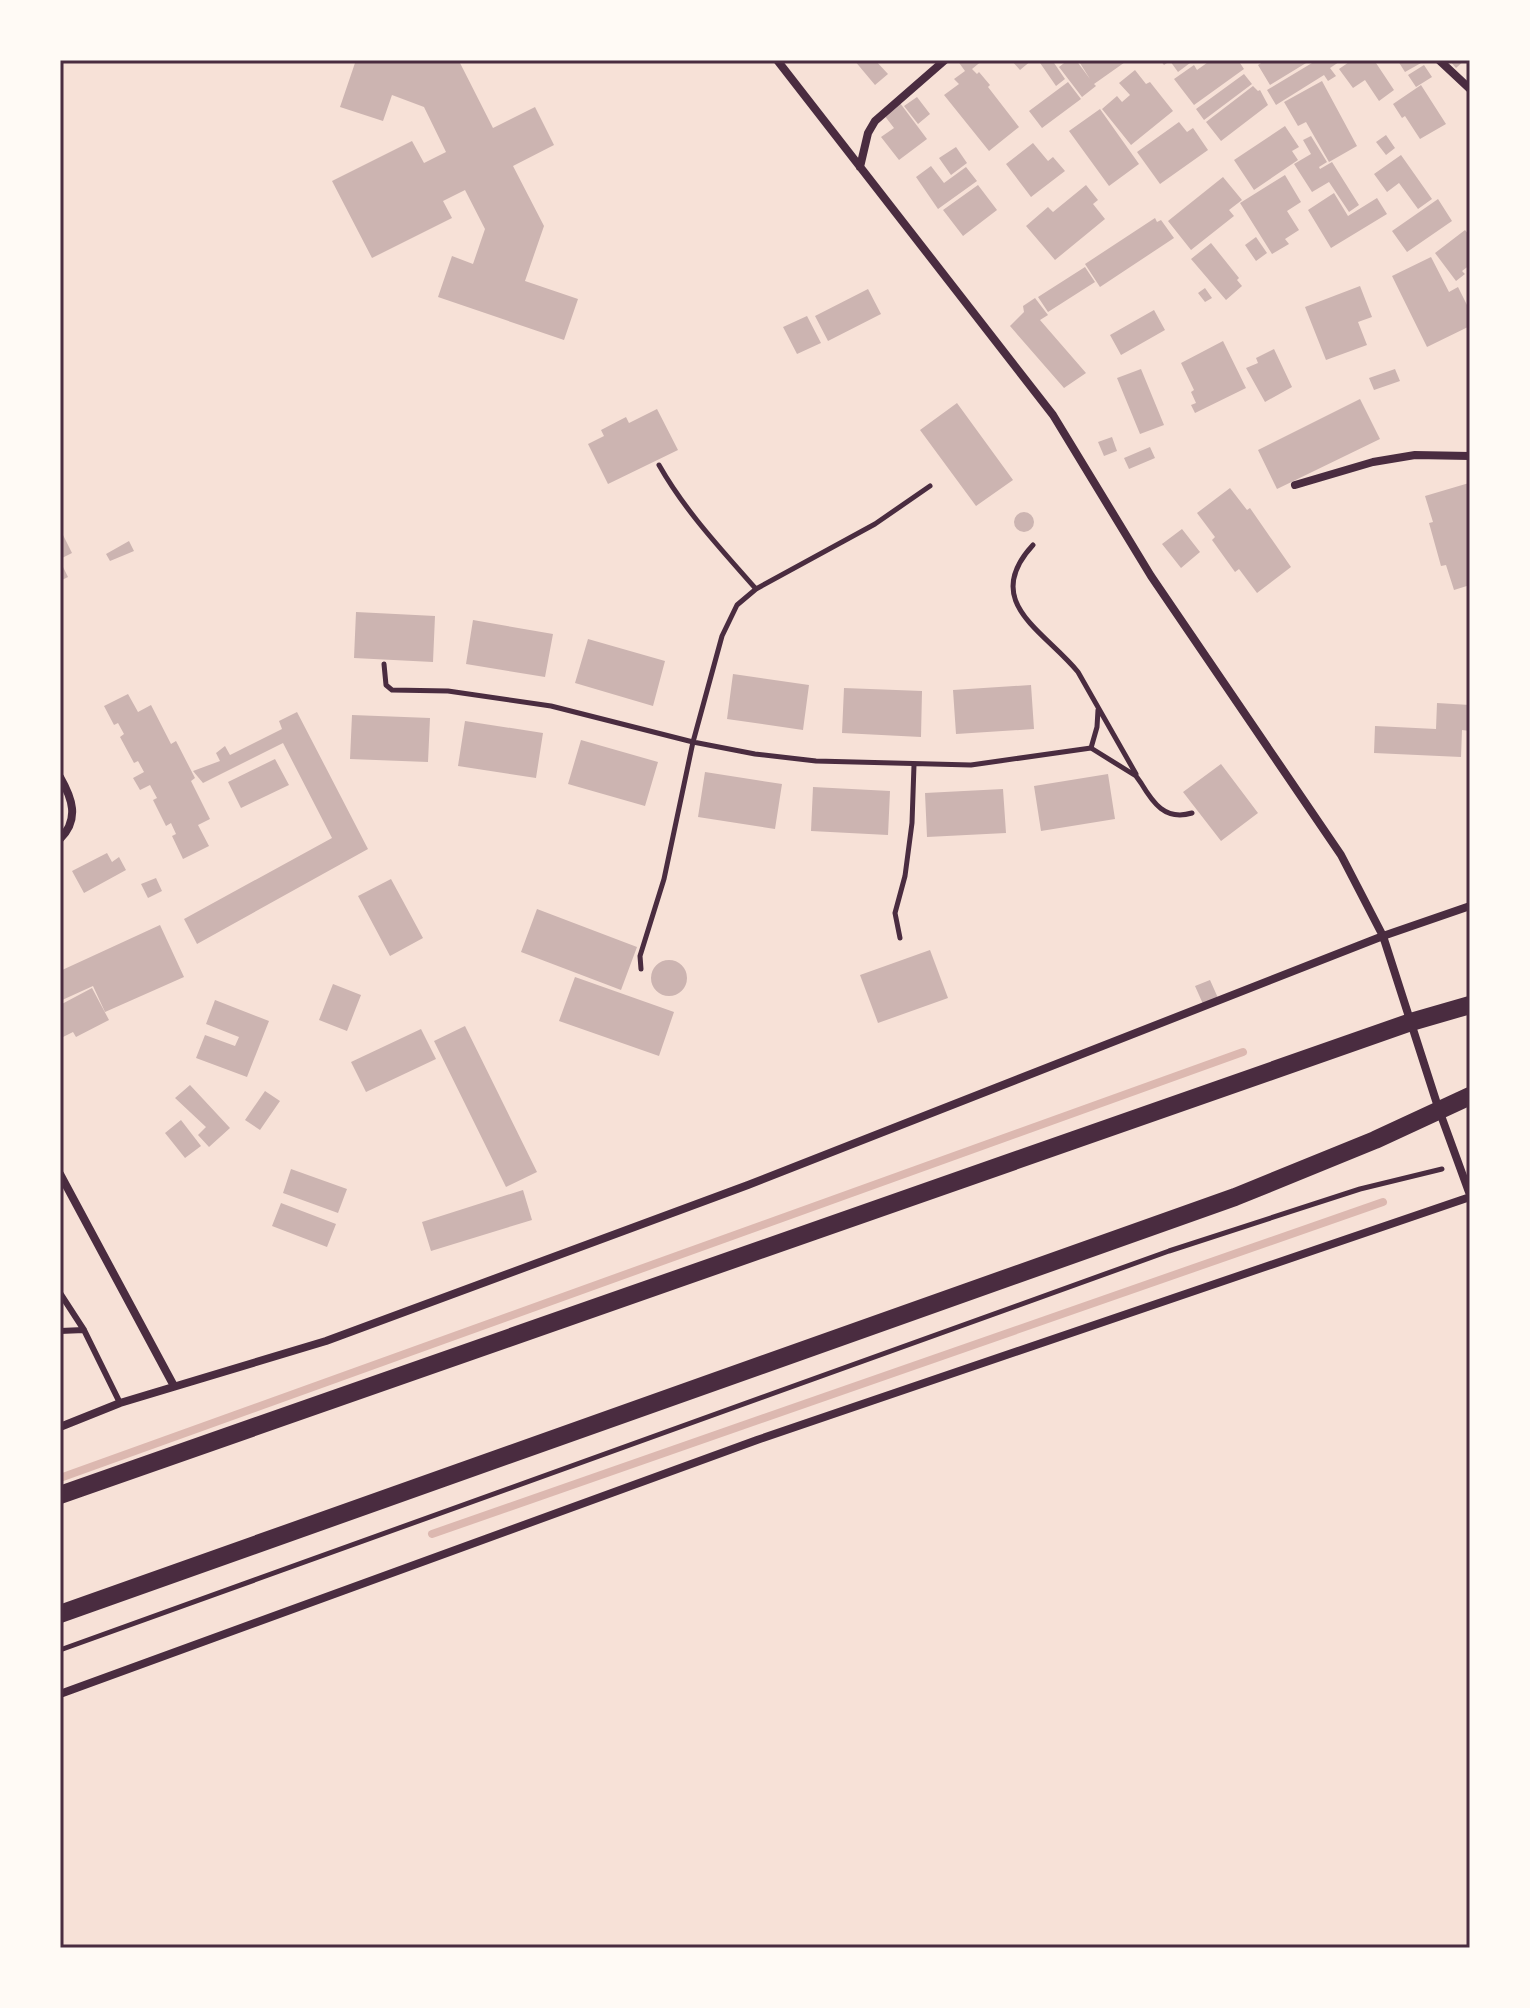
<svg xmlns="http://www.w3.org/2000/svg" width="1530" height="2008" viewBox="0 0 1530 2008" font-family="'Archivo Narrow',sans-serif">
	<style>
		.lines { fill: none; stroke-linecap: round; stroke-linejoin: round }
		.stream { stroke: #dcb8b0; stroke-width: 8 }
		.building { fill: #ccb4b1 }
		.path { stroke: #4a2c40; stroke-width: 5 }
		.service { stroke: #4a2c40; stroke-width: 6 }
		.minor { stroke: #4a2c40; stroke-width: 8 }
		.primary { stroke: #4a2c40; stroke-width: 18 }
		.neatline { fill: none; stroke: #4a2c40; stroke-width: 3 }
	</style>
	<rect width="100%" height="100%" fill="#f7e1d7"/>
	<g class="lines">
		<path class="stream" d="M60 1478 1243 1052
			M432 1534 1383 1202"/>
	</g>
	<path class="building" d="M356 60 459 61 493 128 535 107 554 145 513 166 544 226 525 281 578 299 564 340 438 297 452 256 473 264 485 229 465 190 443 201 452 218 372 258 332 181 412 141 424 163 446 152 424 107 392 95 383 121 340 107Z
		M854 60H875L888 74 875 85Z
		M957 60H983L972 69 977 74 979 72 990 85 988 87 1019 127 989 151 944 95 959 84 954 79 965 71Z
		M1011 60H1032L1020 70Z
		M1038 60H1052L1065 79 1056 86Z
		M1068 60H1076L1090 79 1078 60H1128L1094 84 1096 86 1082 97 1059 67Z
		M1160 60H1194L1178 72 1170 61 1164 65Z
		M1211 60H1238L1244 69 1194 105 1174 79 1194 65 1197 70Z
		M1266 60H1311L1270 85 1258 65Z
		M1317 60H1342L1330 68 1336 76 1328 81 1324 75 1276 105 1267 90Z
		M1352 60H1374L1394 90 1379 101 1365 80 1353 88 1339 69Z
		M1393 60H1420L1421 63 1405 72 1398 61 1395 63Z
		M1449 60H1465L1456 68Z
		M1424 65 1432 77 1416 87 1408 75Z
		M1135 70 1146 84 1150 82 1173 111 1131 145 1102 109 1117 96 1122 102 1130 95 1119 83Z
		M1244 74 1252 84 1204 120 1196 109Z
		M1322 81 1357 146 1329 162 1306 122 1298 126 1284 102Z
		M1068 82 1081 99 1042 128 1029 111Z
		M1421 85 1446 124 1420 139 1405 116 1402 118 1393 104Z
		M1253 86 1258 91 1260 90 1268 105 1221 141 1206 122Z
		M917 97 930 114 918 124 904 106Z
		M900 103 927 139 899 160 881 137 894 128 884 115Z
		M1100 109 1139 164 1109 186 1069 131Z
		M1179 122 1187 132 1193 128 1208 150 1160 184 1137 152Z
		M1285 126 1299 147 1292 151 1298 160 1254 190 1234 160Z
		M1386 135 1395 148 1386 155 1376 142Z
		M1311 136 1327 162 1319 167 1320 169 1332 162 1359 205 1349 212 1329 182 1312 192 1294 164 1311 154 1303 140Z
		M1033 143 1048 161 1053 157 1065 171 1031 197 1006 164Z
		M956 147 967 163 951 175 939 158Z
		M1401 155 1432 199 1418 209 1399 183 1387 192 1374 174Z
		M931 166 944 183 966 167 977 181 938 209 916 177Z
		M1285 175 1301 202 1287 211 1299 230 1285 239 1289 244 1272 254 1240 203Z
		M1223 177 1242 200 1229 210 1234 216 1191 250 1168 221Z
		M978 185 997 210 963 236 943 210Z
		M1086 185 1098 200 1093 204 1105 219 1055 260 1026 226 1048 207 1053 212Z
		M1334 193 1348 216 1377 198 1387 214 1331 248 1308 210Z
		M1438 199 1452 221 1407 252 1392 231Z
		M1155 218 1157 222 1161 220 1174 238 1100 287 1085 264Z
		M1465 230 1470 236V265L1462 271 1465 274 1456 281 1435 253Z
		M1256 237 1267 253 1256 261 1245 245Z
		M1211 243 1239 278 1237 280 1242 286 1226 300 1191 259Z
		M1431 257 1449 292 1458 287 1470 311V326L1427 347 1392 276Z
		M1085 267 1095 282 1048 312 1038 297Z
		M1360 286 1372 317 1358 322 1367 345 1326 360 1305 307Z
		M1205 288 1212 298 1205 302 1198 293Z
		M868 289 881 314 828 341 815 316Z
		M1035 298 1048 315 1040 320 1086 373 1064 388 1010 326 1024 312 1023 306Z
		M1154 310 1165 330 1121 355 1110 335Z
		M807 316 821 343 797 354 783 327Z
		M1223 341 1246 388 1195 413 1191 405 1196 403 1191 392 1194 390 1181 363Z
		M1274 349 1292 387 1265 402 1246 368 1258 363 1256 358Z
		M1141 369 1164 425 1140 434 1117 378Z
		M1395 369 1400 381 1374 390 1369 378Z
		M1360 399 1380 439 1277 489 1258 450Z
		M957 403 1013 480 976 506 920 430Z
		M657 409 678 450 608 484 588 444 604 436 601 430 626 417 629 423Z
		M1112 437 1117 451 1104 456 1098 442Z
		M1150 447 1155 458 1129 469 1124 458Z
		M1469 483 1470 585 1454 590 1446 565 1441 566 1429 523 1433 522 1425 496Z
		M1230 488 1247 510 1250 508 1291 567 1257 593 1239 569 1235 572 1212 540 1215 537 1197 513Z
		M1014 522a10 10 0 1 1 20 0a10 10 0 1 1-20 0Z
		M60 529 72 553 60 559Z
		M1182 529 1200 552 1181 568 1162 544Z
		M129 541 134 551 110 561 106 554Z
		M60 561 68 577 60 581Z
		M356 612 435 616 433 662 354 658Z
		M473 620 553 634 545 677 466 664Z
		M588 639 665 661 653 706 575 683Z
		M733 674 809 685 803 730 727 719Z
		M1031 685 1034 729 956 734 953 690Z
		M844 688 922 691 921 737 842 733Z
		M128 694 138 712 151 705 171 744 176 741 195 778 191 781 210 819 198 825 209 846 183 859 172 836 176 834 171 823 166 826 153 800 157 798 150 785 140 790 133 778 144 772 138 761 134 763 120 737 124 734 118 723 114 725 104 706Z
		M1437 703 1470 705V731L1462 730 1461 757 1374 753 1375 726 1436 729Z
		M297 712 368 849 197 944 184 919 332 838 283 743 203 783 193 771 220 761 216 753 225 746 230 755 282 729 279 721Z
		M352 715 430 718 428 762 350 759Z
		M465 721 543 733 536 778 458 766Z
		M581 740 658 762 645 806 568 784Z
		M275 759 289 785 241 808 228 782Z
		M1221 764 1258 813 1221 841 1183 792Z
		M705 772 782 784 775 829 698 817Z
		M1108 774 1115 819 1041 831 1034 786Z
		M813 787 890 791 888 835 811 831Z
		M1003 789 1006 833 927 837 925 793Z
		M107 853 112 862 119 857 126 870 84 893 72 871Z
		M156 878 162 891 148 898 141 884Z
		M391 879 423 938 390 956 358 896Z
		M537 909 637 947 621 990 521 952Z
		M160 925 184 977 105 1012 93 986 60 1001V971Z
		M930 950 948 998 878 1023 860 975Z
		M651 978a18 18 0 1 1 36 0a18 18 0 1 1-36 0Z
		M575 977 674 1012 659 1056 559 1021Z
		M1210 980 1218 998 1203 1004 1195 986Z
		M333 984 361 995 347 1031 319 1020Z
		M92 988 109 1020 76 1037 73 1032 63 1037 60 1032V1005Z
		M215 1000 269 1021 247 1077 196 1058 205 1035 235 1046 239 1037 206 1024Z
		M465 1026 537 1172 506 1187 434 1041Z
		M421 1029 436 1059 366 1092 351 1062Z
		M190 1085 230 1128 209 1147 198 1135 206 1127 175 1098Z
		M265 1091 280 1101 260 1130 245 1120Z
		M181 1120 201 1146 185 1158 165 1133Z
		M291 1169 347 1189 338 1213 283 1193Z
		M523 1190 532 1220 431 1251 422 1222Z
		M281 1203 336 1224 327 1247 272 1226Z"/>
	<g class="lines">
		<path class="path" d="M659 465C685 511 721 549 756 589
			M1033 545C980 602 1045 631 1078 672L1136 774
			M384 664 386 685 392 690 448 691 551 706 693 742 755 754 816 761 971 765 1091 748 1136 776 1141 783
			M1091 748 1097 727 1098 710
			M1141 783C1153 803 1165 821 1192 813
			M900 938 895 913 905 876 912 823 914 765
			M641 969 640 956 664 879 693 742 722 636 737 605 756 589 875 524 930 486
			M60 1650 1169 1251 1360 1189 1442 1169"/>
		<path class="service" d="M60 1293 84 1330 120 1403
			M60 1331 84 1330"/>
		<path class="minor" d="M777 60 1053 415 1151 576 1341 855 1383 936 1439 1110 1470 1195
			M1439 60 1470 89
			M860 167 868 133 875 121 945 60
			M1295 485 1373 462 1415 455 1470 456
			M60 777C72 798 80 819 60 839
			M60 1174 174 1386
			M60 1427 120 1403 326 1341 748 1185 1383 936 1470 906
			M60 1694 757 1440 1470 1197"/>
		<path class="primary" d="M60 1495 1411 1022 1470 1005
			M60 1614 1235 1197 1375 1140 1470 1096"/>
	</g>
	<rect width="1530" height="2008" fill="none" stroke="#fffaf5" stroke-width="124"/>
	<rect x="62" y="62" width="1406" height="1884" class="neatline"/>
</svg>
